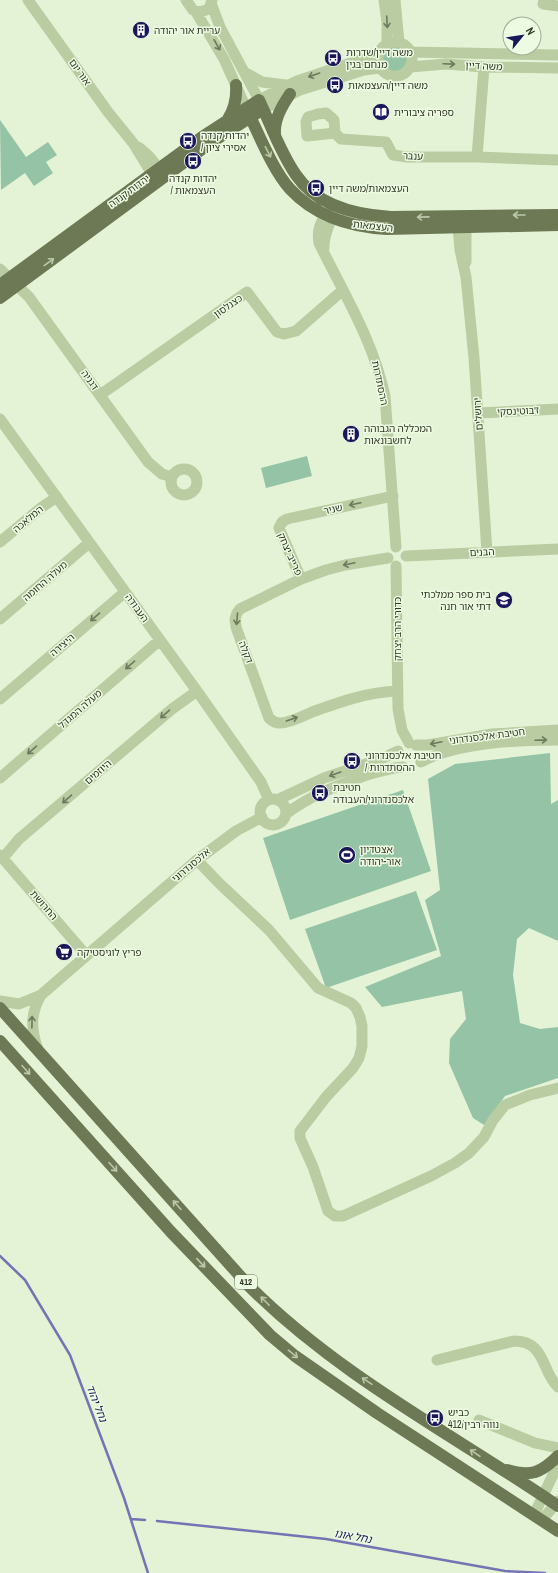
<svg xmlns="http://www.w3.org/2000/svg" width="558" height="1573" viewBox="0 0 558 1573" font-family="'Archivo Narrow','Noto Sans Hebrew',sans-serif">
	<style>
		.green { fill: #95c3a5 }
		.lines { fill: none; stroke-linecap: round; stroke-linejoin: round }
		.stream { stroke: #7573b3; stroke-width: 2.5 }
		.minor { stroke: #b9cca2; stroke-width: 11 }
		.major { stroke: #6d7954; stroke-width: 12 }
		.oneway { stroke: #6e7a5d }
		.oneway2 { stroke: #bac7aa }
		.labels { text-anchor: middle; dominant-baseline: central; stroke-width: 3; stroke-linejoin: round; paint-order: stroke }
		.shield { fill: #eefbe3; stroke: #6a715e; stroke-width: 1 }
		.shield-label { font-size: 9px; font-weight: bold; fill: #313625 }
		.poi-label { font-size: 10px; fill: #313625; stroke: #eefbe3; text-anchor: start }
		.street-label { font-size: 10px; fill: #313625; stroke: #eefbe3 }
		.water-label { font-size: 11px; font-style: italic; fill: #1b175b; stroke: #eefbe3 }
	</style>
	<rect width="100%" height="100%" fill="#e4f3d6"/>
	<path class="green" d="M379 59a16 16 0 1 1 32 0a16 16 0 1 1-32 0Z
		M0 120 26 157 48 142 57 155 46 162 53 173 34 186 25 173 1 190Z
		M307 456 312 476 266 488 261 468Z
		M550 753 551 804 558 800V941L529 928 517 939 513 975 520 1023 540 1029 558 1027V1078L505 1096 484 1125 473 1118 449 1063 450 1039 466 1019 462 991 382 1007 365 987 441 956 425 900 440 890 428 779 455 764Z
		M403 790 431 871 290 920 263 838Z
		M416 891 437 950 326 988 305 929Z"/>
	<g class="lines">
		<path class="stream" d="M0 1256 25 1280 70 1355 124 1498 148 1573
			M131 1519 145 1520
			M157 1521 326 1539 505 1571 545 1573"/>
		<path class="minor" d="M28 0 108 112 133 143 152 174 159 178
			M186 0 193 10 200 12 209 9 212 0
			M384 0 387 22V44
			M395 0 399 42
			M544 0 543 4 558 6
			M211 3 220 27 259 100 297 81 378 54
			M196 12 224 59 246 108
			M378 59a17 17 0 1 1 34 0a17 17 0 1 1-34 0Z
			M411 52 558 55
			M410 67 446 64 484 67 558 68
			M246 73 262 82 286 85
			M264 109 300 90 364 70 380 68
			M335 133 307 136 306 122 308 117 318 114 326 113 334 120 335 133 341 139 386 142 393 155 407 157H477L558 160
			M138 147C149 155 158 164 161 177
			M477 157 484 67
			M334 205C323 217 316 227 319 243 344 294 373 340 385 396L396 547
			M464 220 466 227V262
			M458 227 460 250 466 277 474 358 487 552
			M324 248C323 234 332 223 333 209
			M0 269 29 297 148 462 162 474 172 477
			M100 395 247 292 277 332 284 334 296 331 343 290
			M479 413 558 409
			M0 419 197 691 261 782 269 800
			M171 482a13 13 0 1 1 26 0a13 13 0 1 1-26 0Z
			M0 542 42 507 57 497
			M406 556 558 549
			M388 558 345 565 326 570 301 579 240 609 237 613 235 619 236 627 269 718C272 721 275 723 280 723 290 723 303 716 312 712 340 702 368 692 397 691
			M396 566 398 709 402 730 409 743
			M301 579 279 528 282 522 287 519 393 496
			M0 619 89 543
			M0 699 125 592
			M416 745H428L492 734 558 730
			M421 762C457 742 517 740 558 740
			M0 778 160 640
			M260 812a13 13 0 1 1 26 0a13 13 0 1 1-26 0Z
			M277 800 324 778 381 759 398 751
			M286 814C309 796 336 786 364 776 377 772 389 768 403 767
			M0 855 86 955
			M3 858 19 839 172 709 197 691
			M197 860 219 883 269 930 318 988 351 1003 356 1008 360 1017 362 1026V1046L359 1058 353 1068 326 1097 300 1131V1138L313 1167 328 1211 335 1216H343L431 1176 455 1163 469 1153 484 1137 493 1120 505 1105 530 1095 558 1088
			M0 1001 19 1004 41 995 197 860 236 831 262 817
			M38 1050C31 1030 30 1014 41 995
			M437 1360 514 1341C546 1341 541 1371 558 1387
			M479 1420 535 1443 558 1448
			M534 1515 558 1464
			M542 1520 558 1501"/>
		<path class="major" d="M246 108C258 132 272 169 290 189 316 217 351 227 387 229L558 225
			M228 119C235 108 237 98 236 85
			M275 134C274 119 282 106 290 94
			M0 285 202 137 259 100C271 125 280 152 296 175 317 206 356 215 391 217L558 215
			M0 298 209 144 257 113
			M0 1008 249 1286C339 1376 454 1435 558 1506
			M0 1041 171 1232 270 1335 295 1356 377 1413 558 1531
			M507 1470C531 1477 541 1473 558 1456"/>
	</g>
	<defs><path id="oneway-shaft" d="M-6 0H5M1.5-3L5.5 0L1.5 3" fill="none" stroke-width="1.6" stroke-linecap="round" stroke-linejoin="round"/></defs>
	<g class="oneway">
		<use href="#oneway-shaft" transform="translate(387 22) rotate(87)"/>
		<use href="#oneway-shaft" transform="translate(217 45) rotate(61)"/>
		<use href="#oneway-shaft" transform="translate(449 64) rotate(2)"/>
		<use href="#oneway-shaft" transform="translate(314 75) rotate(161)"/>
		<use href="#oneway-shaft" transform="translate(355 504) rotate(168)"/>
		<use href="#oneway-shaft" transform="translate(349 564) rotate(168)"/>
		<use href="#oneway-shaft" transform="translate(95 617) rotate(139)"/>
		<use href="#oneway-shaft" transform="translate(237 619) rotate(95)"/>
		<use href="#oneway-shaft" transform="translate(130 665) rotate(139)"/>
		<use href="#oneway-shaft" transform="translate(165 714) rotate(139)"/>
		<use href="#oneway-shaft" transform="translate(292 719) rotate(-19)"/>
		<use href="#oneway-shaft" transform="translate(541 740) rotate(-2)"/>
		<use href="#oneway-shaft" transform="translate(436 743) rotate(168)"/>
		<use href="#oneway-shaft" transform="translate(32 750) rotate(139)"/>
		<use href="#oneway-shaft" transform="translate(335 774) rotate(160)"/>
		<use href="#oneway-shaft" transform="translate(67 799) rotate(139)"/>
		<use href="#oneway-shaft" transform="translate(32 1022) rotate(-89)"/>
	</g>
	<g class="oneway2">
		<use href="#oneway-shaft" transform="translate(268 152) rotate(63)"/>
		<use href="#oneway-shaft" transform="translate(519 215) rotate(180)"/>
		<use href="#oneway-shaft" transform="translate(423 217) rotate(179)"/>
		<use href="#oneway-shaft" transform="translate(49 262) rotate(-36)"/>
		<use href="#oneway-shaft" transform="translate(26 1070) rotate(48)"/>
		<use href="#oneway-shaft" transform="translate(113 1167) rotate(48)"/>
		<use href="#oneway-shaft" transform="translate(177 1205) rotate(-132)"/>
		<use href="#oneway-shaft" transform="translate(201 1263) rotate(47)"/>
		<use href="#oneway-shaft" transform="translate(265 1301) rotate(-135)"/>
		<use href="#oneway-shaft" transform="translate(293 1354) rotate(39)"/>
		<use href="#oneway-shaft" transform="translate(367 1381) rotate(-146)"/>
		<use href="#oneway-shaft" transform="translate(475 1453) rotate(-146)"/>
	</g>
	<defs>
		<symbol id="building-disc" viewBox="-11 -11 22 22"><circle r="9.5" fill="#1b175b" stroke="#eefbe3"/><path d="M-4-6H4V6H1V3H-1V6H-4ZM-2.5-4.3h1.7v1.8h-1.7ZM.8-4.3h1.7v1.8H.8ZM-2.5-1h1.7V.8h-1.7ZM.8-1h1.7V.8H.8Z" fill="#fff"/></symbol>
		<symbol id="bus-disc" viewBox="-11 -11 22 22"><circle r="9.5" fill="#1b175b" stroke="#eefbe3"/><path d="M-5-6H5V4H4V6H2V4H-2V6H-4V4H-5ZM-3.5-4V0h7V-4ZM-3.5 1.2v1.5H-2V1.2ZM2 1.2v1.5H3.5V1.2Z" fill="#fff"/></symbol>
		<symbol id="library-disc" viewBox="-11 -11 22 22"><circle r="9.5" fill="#1b175b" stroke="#eefbe3"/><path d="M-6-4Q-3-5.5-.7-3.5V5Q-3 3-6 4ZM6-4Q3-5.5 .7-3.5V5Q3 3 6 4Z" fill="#fff"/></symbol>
		<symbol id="school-disc" viewBox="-11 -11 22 22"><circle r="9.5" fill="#1b175b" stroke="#eefbe3"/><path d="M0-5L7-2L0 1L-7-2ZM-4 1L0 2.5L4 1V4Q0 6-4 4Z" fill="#fff"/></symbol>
		<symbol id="stadium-disc" viewBox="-11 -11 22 22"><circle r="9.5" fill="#1b175b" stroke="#eefbe3"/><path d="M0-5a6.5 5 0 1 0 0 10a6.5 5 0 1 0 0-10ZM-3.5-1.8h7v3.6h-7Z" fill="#fff"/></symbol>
		<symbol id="supermarket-disc" viewBox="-11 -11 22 22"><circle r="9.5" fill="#1b175b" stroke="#eefbe3"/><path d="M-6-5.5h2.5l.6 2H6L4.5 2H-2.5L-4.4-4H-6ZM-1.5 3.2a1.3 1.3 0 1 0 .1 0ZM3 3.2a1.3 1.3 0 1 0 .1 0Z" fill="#fff"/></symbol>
	</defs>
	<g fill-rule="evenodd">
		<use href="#building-disc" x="131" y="20" width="20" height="20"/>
		<use href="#bus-disc" x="323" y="48" width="20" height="20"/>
		<use href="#bus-disc" x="325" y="75" width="20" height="20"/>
		<use href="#library-disc" x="371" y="102" width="20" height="20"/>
		<use href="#bus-disc" x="178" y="131" width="20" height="20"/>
		<use href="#bus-disc" x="183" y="151" width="20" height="20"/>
		<use href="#bus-disc" x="306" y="178" width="20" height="20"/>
		<use href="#building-disc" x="341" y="424" width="20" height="20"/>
		<use href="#school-disc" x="494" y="590" width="20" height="20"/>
		<use href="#bus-disc" x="342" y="751" width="20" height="20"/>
		<use href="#bus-disc" x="310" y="783" width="20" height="20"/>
		<use href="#stadium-disc" x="337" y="845" width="20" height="20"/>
		<use href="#supermarket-disc" x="54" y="942" width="20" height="20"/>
		<use href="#bus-disc" x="425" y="1408" width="20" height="20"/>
	</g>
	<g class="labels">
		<rect class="shield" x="235" y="1275" width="22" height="14" rx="3"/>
		<g class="shield-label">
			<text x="246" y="1282">412</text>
		</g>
		<g class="poi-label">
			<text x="154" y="30">עריית אור יהודה</text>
			<text x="346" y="52">משה דיין/שדרות<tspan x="346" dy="12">מנחם בגין</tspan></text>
			<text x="348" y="85">משה דיין/העצמאות</text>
			<text x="394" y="112">ספריה ציבורית</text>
			<text x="201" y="135">יהדות קנדה<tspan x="201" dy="12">/ אסירי ציון</tspan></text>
			<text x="193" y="178" text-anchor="middle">יהדות קנדה<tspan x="193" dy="12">/ העצמאות</tspan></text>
			<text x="329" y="188">העצמאות/משה דיין</text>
			<text x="364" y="428">המכללה הגבוהה<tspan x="364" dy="12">לחשבונאות</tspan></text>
			<text x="491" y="594" text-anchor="end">בית ספר ממלכתי<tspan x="491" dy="12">דתי אור חנה</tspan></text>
			<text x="365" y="755">חטיבת אלכסנדרוני<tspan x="365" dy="12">/ ההסתדרות</tspan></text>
			<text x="333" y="787">חטיבת<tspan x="333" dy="12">אלכסנדרוני/העבודה</tspan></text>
			<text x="360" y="849">אצטדיון<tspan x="360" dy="12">אור-יהודה</tspan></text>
			<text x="77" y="952">פריץ לוגיסטיקה</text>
			<text x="448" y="1412">כביש<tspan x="448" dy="12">412/נווה רבין</tspan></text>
		</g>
		<g class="street-label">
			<text transform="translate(484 66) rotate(3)">משה דיין</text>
			<text transform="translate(80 72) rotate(55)">אור יום</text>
			<text transform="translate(413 156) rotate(3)">ענבר</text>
			<text transform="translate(129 191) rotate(-36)">יהדות קנדה</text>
			<text transform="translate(373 226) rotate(6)">העצמאות</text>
			<text transform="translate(228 306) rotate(-35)">כצנלסון</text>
			<text transform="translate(90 380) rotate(55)">דגניה</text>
			<text transform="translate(380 383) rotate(78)">ההסתדרות</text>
			<text transform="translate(518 411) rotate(-3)">ז'בוטינסקי</text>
			<text transform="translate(478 414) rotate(-94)">ירושלים</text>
			<text transform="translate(333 509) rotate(-13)">שניר</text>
			<text transform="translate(28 519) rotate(-40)">המלאכה</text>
			<text transform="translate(482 552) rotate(-3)">הבנים</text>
			<text transform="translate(290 554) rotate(66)">פרייב יצחק</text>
			<text transform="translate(45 581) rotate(-41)">מעלה החומה</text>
			<text transform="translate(137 608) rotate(54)">העבודה</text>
			<text transform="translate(397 629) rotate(-90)">כדורי הרב יצחק</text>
			<text transform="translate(62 645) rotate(-41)">היצירה</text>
			<text transform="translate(246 652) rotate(69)">דקלה</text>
			<text transform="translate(80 709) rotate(-41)">מעלה המגדל</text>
			<text transform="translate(487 736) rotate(-7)">חטיבת אלכסנדרוני</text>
			<text transform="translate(98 772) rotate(-41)">היוזמים</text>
			<text transform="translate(191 865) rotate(-40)">אלכסנדרוני</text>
			<text transform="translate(44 905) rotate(49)">החרושת</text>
		</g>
		<g class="water-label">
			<text transform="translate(97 1403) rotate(69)">נחל יהוד</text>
			<text transform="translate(353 1536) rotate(10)">נחל אונו</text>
		</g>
	</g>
	<g transform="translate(522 36) rotate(60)"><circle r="19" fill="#eefbe3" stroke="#a2ac97"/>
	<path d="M0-3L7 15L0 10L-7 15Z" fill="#1b175b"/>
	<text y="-6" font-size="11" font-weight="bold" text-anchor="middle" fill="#313625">N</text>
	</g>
</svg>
